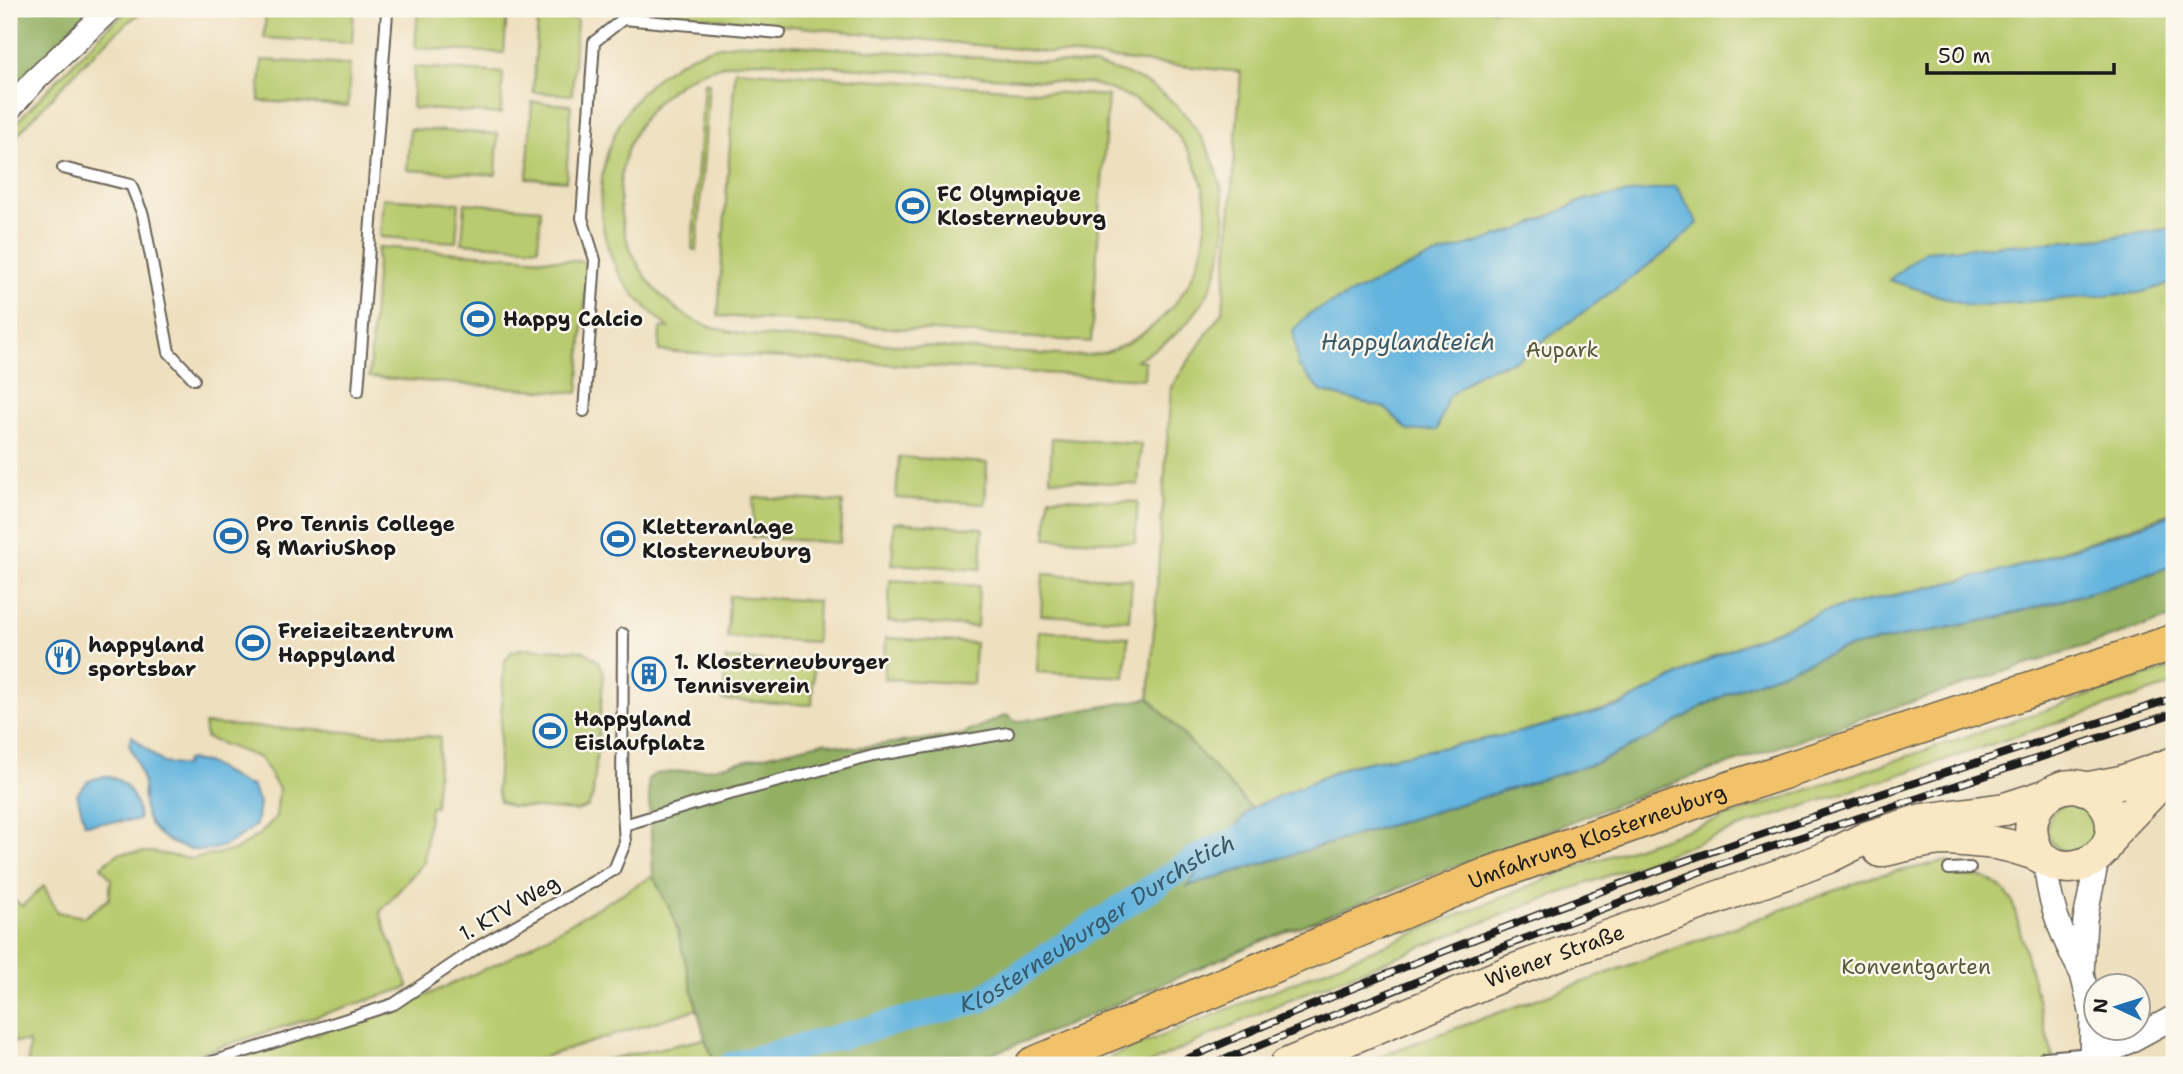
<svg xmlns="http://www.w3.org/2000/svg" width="2183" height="1074" viewBox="0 0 2183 1074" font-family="'Shantell Sans',sans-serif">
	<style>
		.green { fill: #b9cb6f; stroke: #6a7446; stroke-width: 2; fill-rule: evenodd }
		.forest { fill: #92af62; stroke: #57663f; stroke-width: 2 }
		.water { fill: #63b4de; stroke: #40687d; stroke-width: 2 }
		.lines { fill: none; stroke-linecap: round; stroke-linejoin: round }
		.canal { stroke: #63b4de; stroke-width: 26 }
		.lane-casing { stroke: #666055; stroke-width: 14 }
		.street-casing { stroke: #666055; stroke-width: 26 }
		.secondary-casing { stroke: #666055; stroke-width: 35 }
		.primary-casing { stroke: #666055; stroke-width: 38 }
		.lane { stroke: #fff; stroke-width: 10 }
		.street { stroke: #fff; stroke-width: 23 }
		.secondary { stroke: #fae7c3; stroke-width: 32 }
		.primary { stroke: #f2c26a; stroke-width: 35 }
		.rail-casing { stroke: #1c1c1c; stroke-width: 8 }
		.rail { stroke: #fbf7ec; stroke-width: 5; stroke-dasharray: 16; stroke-linecap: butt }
		.labels { text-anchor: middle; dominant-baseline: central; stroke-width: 5; stroke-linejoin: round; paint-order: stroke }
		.poi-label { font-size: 21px; font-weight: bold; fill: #1c1c1c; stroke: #fbf7ec; text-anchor: start }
		.park-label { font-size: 21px; fill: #535939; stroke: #fbf7ec }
		.street-label { font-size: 21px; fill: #1c1c1c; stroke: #fbf7ec }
		.water-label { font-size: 23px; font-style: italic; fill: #38596a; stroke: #fbf7ec }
	</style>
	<rect width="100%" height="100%" fill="#fbf7ec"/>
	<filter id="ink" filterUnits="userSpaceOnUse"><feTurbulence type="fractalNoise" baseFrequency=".0143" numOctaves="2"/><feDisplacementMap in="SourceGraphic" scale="14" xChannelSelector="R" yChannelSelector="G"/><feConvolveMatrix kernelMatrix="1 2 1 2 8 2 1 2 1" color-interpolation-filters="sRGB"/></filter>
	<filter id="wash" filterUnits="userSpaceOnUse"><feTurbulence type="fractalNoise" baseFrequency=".00686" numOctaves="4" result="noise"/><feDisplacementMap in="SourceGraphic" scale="28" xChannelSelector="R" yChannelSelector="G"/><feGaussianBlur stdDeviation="1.57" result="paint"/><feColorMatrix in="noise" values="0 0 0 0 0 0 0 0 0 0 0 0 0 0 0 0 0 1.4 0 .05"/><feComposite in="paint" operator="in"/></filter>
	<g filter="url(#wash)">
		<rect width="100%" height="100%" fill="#eedfbe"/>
		<path class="green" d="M130 9H145C94 47 52 98 9 144V130L110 25Z
			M266 9H354L352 43 264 38Z
			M418 9 507 12 504 53 415 48Z
			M625 9H2174V512L2011 569 1824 611 1717 655 1619 706 1520 732 1349 766 1251 808 1149 698 1171 387 1223 310 1241 72Z
			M538 17 577 19 572 95 533 92Z
			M759 43 1095 65C1114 70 1133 75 1150 85 1232 135 1251 256 1184 326 1170 341 1154 350 1136 360L1145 361 1144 379 659 351 660 328H669C646 308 623 288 612 259 579 175 620 80 706 50 723 44 741 43 759 43ZM758 61 1093 84C1117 91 1141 100 1160 117 1243 190 1207 317 1106 352 1096 355 1084 355 1074 356L746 335C725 330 703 327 685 315 598 257 596 128 691 77 712 66 734 62 758 61Z
			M262 60 350 65 348 106 259 101Z
			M414 67 503 73 501 114 412 108Z
			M735 70 1108 96 1091 342 718 316Z
			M704 82 709 83 697 250 692 249Z
			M532 102 571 105 566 181 527 178Z
			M410 129 498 134 496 175 407 170Z
			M383 198 459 203 456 242 380 237Z
			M465 203 541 209 538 248 462 243Z
			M378 247 588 262 578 393 369 377Z
			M1052 438 1141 444 1138 485 1050 479Z
			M899 457 987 463 985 504 896 498Z
			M754 497 843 502 840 543 752 537Z
			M1049 497 1138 502 1135 543 1046 538Z
			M894 522 983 528 981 569 892 564Z
			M1043 574 1132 579 1129 620 1041 615Z
			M890 580 979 586 977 627 888 621Z
			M729 596 818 601 816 642 727 637Z
			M1039 631 1128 637 1125 677 1037 672Z
			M886 638 975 643 973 684 884 679Z
			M524 648 584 651 598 661 604 672 593 795 588 807 576 811 510 806 500 801 497 790 504 662 511 652Z
			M726 659 814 664 812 705 723 700Z
			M2174 667V684L1738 828 1509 912 1288 1000 1146 1065H1091L1571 869Z
			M204 724 440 737 435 807H430L424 862 380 912 385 928 409 987 163 1065H28L29 1042H9V897L22 906 44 886 57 912 84 917 109 899 111 879 101 866 119 853 153 852 191 859 236 850 261 833 276 817 279 789 260 758 206 738Z
			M2047 828a24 24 0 1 1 48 0a24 24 0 1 1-48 0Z
			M1948 861 1949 876C1980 876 1992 874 2012 900L2055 1065H1363L1393 1051 1875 876Z
			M653 876 674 917 697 1009 518 1065H222L414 1001 507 959Z
			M705 1039 716 1065H580Z"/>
		<path class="forest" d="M9 9H125L9 91Z
			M2174 565V617L1859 719 1659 788 1267 939 1062 1027 963 1065H716L705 1039 674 917 653 876 648 779 655 774 713 768 824 742 852 748 961 735 1006 715 1016 722 1149 698 1251 808 1189 886 1596 763 1652 737 1703 706 1738 689 1841 649 1996 618 2128 582Z"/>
		<path class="water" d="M1676 186 1698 223 1664 254 1517 360 1480 372 1448 397 1437 430 1409 431 1385 408 1322 392 1298 366 1293 330 1310 313 1425 259 1521 229 1584 200Z
			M2174 228V283L2139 293 1971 306 1889 280 1925 251 2106 238Z
			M2174 512V565L2128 582 1996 618 1841 649 1738 689 1703 706 1652 737 1596 763 1187 886 1251 808 1349 766 1520 732 1619 706 1717 655 1824 611 2011 569 2161 519Z
			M132 736 163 763 185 766 186 760 206 762 244 784 252 786 259 803 256 825C244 834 230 845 214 849 188 855 151 839 145 811 143 803 144 793 143 784 141 770 135 757 129 744Z
			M104 776C127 778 138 799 139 820L85 824 77 794 88 781Z"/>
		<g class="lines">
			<path class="canal" id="s1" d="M731 1065 980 1000 1203 854 1251 834"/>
		</g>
	</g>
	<g filter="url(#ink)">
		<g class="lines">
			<defs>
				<path id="lane" d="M63 168 131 185 143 215 169 352 194 379
					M358 391 387 13
					M584 411 595 260 582 218 594 42 623 19 780 33
					M9 540V545
					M624 825 711 799 873 756 1008 733
					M1949 869 1970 868
					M203 1065 394 1004 481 945 614 870 625 843 622 795 623 634
					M2037 1065 2045 1057 2092 1053"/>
				<path id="street" d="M9 109 35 80 110 9
					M2046 860C2046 899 2064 941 2082 974
					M2092 1053 2115 1049 2174 1017
					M2091 1065 2092 1015 2082 974 2085 920 2098 855"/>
				<g id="secondary">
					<path d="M2084 789 2121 782 2174 763"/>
					<path d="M2112 834 2161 783 2174 774"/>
					<path d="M1880 851C1900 847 1922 840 1943 839 1957 839 1972 841 1986 842 2001 843 2018 848 2032 853 2041 856 2048 862 2056 865 2075 871 2097 862 2107 845 2114 834 2113 821 2108 809 2081 758 2006 801 2040 856"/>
					<path id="s2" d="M1286 1065 1512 971 1797 869 1828 857 1866 838 1922 820 2005 809 2048 795"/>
				</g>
				<g id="primary">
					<path id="s3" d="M1033 1065 1486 876 1706 797 2174 642"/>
				</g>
			</defs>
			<use href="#lane" class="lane-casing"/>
			<use href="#street" class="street-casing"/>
			<use href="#secondary" class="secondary-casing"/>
			<use href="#primary" class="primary-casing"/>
			<use href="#lane" class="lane"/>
			<use href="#street" class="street"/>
			<use href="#secondary" class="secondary"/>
			<use href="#primary" class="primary"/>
			<defs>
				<path id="rail" d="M1173 1065C1307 1006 1443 950 1580 899 1776 826 1976 763 2174 698
					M1211 1065 1482 955 1720 864 2174 713"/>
			</defs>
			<use href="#rail" class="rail-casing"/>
			<use href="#rail" class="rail"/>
		</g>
	</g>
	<defs>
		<symbol id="stadium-ring" viewBox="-11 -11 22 22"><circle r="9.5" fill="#fbf7ec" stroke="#1f6fb2" stroke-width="1.5"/><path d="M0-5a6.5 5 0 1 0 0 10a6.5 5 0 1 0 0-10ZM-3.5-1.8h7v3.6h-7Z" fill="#1f6fb2"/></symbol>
		<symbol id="restaurant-ring" viewBox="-11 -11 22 22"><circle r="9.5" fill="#fbf7ec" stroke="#1f6fb2" stroke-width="1.5"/><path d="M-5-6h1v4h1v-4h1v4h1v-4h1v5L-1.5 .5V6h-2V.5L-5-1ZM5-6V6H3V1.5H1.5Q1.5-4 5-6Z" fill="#1f6fb2"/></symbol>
		<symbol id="building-ring" viewBox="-11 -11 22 22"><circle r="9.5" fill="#fbf7ec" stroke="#1f6fb2" stroke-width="1.5"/><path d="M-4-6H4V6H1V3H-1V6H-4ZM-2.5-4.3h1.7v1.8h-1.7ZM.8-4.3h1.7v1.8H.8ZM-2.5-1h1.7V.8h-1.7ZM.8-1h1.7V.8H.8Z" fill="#1f6fb2"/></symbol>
	</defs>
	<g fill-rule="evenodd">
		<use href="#stadium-ring" x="894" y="187" width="38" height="38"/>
		<use href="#stadium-ring" x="459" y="300" width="38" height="38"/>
		<use href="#stadium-ring" x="212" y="517" width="38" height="38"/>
		<use href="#stadium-ring" x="599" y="520" width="38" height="38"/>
		<use href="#stadium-ring" x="234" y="624" width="38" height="38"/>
		<use href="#restaurant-ring" x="44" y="638" width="38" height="38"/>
		<use href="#building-ring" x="630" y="655" width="38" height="38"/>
		<use href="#stadium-ring" x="531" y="712" width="38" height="38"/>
	</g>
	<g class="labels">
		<g class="poi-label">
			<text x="937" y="194">FC Olympique<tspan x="937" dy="24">Klosterneuburg</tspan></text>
			<text x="503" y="319">Happy Calcio</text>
			<text x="256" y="524">Pro Tennis College<tspan x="256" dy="24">&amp; MariuShop</tspan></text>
			<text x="642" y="527">Kletteranlage<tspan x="642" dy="24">Klosterneuburg</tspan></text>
			<text x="278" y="631">Freizeitzentrum<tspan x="278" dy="24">Happyland</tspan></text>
			<text x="88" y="645">happyland<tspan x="88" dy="24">sportsbar</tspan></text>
			<text x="674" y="662">1. Klosterneuburger<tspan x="674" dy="24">Tennisverein</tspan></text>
			<text x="574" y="719">Happyland<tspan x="574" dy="24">Eislaufplatz</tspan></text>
		</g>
		<g class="park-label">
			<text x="1562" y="350">Aupark</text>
			<text x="1916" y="967">Konventgarten</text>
		</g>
		<g class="street-label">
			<text stroke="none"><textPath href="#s3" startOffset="609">Umfahrung Klosterneuburg</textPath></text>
			<text transform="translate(509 908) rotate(-30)">1. KTV Weg</text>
			<text stroke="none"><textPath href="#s2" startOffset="290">Wiener Straße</textPath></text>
		</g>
		<g class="water-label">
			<text x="1408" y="342">Happylandteich</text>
			<text stroke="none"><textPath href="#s1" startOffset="397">Klosterneuburger Durchstich</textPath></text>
		</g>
	</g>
	<rect width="2183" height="1074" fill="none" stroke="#fbf7ec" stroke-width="35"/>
	<g transform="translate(2117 1007) rotate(274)"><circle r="33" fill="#fbf7ec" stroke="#a29f99" stroke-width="2"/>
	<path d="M0-5L12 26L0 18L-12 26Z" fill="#1f6fb2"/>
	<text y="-10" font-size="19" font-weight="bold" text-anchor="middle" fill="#1c1c1c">N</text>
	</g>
	<path d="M1927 63v10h187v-10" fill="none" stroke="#1c1c1c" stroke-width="3.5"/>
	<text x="1938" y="63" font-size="21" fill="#1c1c1c" stroke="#fbf7ec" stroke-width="5" paint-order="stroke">50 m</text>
</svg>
